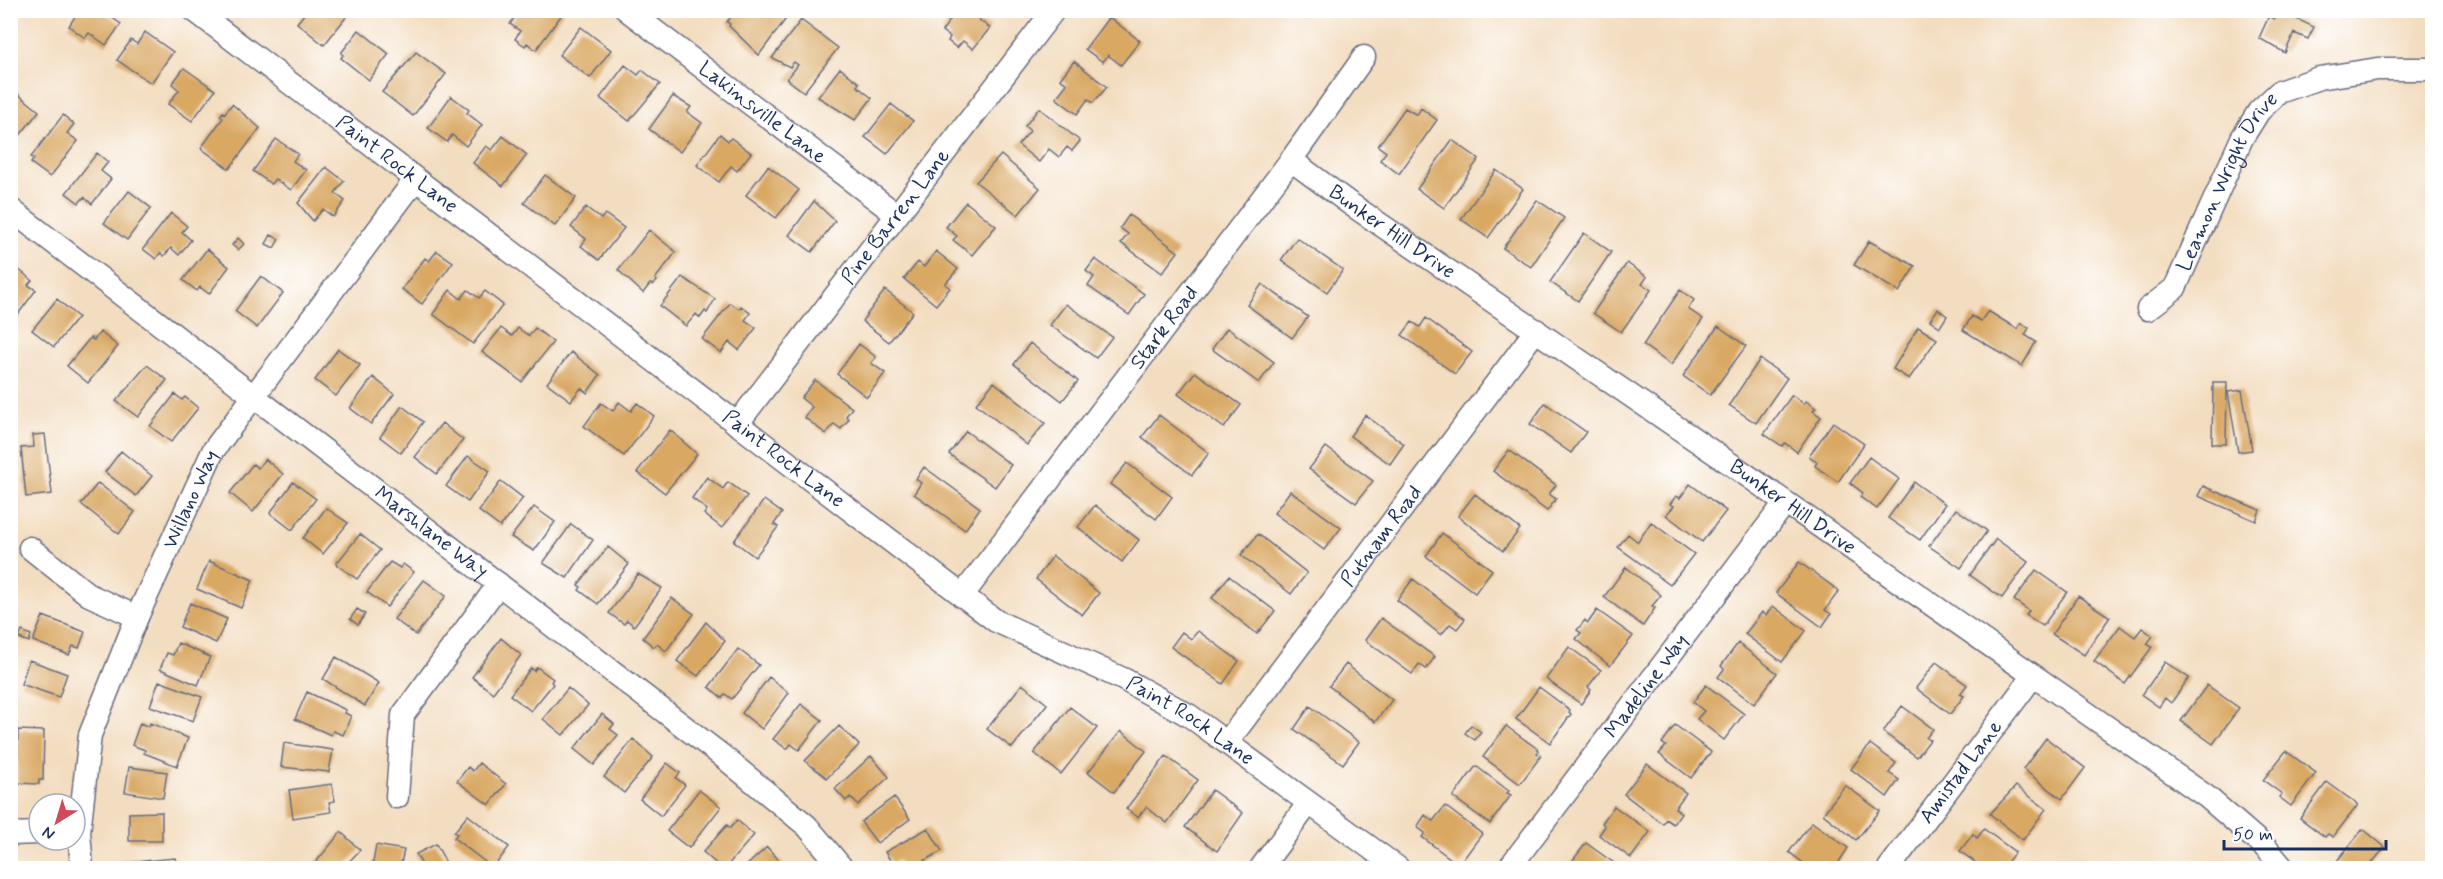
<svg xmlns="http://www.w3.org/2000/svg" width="2443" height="879" viewBox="0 0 2443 879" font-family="Mynerve,sans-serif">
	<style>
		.building { fill: #d9a863 }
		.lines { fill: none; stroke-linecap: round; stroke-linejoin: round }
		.street-casing { stroke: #676c80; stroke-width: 25 }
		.street { stroke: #fff; stroke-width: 22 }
		.labels { text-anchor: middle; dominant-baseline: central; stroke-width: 4.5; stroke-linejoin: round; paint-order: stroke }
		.street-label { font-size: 21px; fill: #1b2f5e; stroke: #fff }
	</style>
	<rect width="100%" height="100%" fill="#fff"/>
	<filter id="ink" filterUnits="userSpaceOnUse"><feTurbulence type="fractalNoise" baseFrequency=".0167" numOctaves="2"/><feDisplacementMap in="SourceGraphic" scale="12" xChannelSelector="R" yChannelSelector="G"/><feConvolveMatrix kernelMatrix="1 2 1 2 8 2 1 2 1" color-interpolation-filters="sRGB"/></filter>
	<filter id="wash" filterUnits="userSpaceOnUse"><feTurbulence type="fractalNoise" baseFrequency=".008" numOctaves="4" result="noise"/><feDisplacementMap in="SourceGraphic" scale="24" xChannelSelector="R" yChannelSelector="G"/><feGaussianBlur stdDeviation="1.35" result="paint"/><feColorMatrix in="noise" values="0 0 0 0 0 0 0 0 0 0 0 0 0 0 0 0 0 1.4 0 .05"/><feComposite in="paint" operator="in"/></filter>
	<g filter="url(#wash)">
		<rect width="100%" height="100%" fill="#f3ddc0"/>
		<g id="blocks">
			<path class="building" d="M79 10H107L105 13 121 24 106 45 89 33 85 38 69 26Z
				M303 10H340L347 16 324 45 297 23 305 13Z
				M520 10H560L563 13 536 50 527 43 525 46 515 39 520 31 510 24Z
				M704 10H718L713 17Z
				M736 10H782L788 16 759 55 729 26 730 24 727 22Z
				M922 10H938L932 18Z
				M957 10H986L979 20 990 28 973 49 963 41 957 48 948 41 950 37 942 31Z
				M1137 10H1150L1145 17Z
				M2279 11 2314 27 2308 39 2294 33 2285 53 2259 38 2269 16 2275 19Z
				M1109 17 1140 41 1121 65 1108 55 1103 62 1085 49Z
				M801 20 838 48 804 92 787 79 798 65 794 62 790 67 772 58Z
				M581 27 611 50 590 78 559 55Z
				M359 30 389 54 369 80 341 58 343 55 341 53Z
				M145 32 173 52 151 83 117 60 131 40 137 44Z
				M416 52 446 74 413 116 382 92Z
				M1074 61 1107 87 1093 103 1088 99 1077 114 1056 98 1067 84 1060 79Z
				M625 65 638 75 642 70 660 84 629 121 600 98Z
				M184 68 215 90 192 121 168 104 179 90 172 84Z
				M840 68 859 83 857 86 872 98 855 120 818 97Z
				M18 94 39 111 10 148V104Z
				M451 96 469 110 467 113 482 125 466 146 452 135 447 142 428 128Z
				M673 96 691 107 687 112 702 123 680 152 649 129Z
				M232 104 260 128 229 169 201 148 223 118 220 116 223 112 225 113Z
				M891 104 913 121 887 154 865 137Z
				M1039 108 1080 141 1072 151 1067 147 1059 157 1049 149 1039 162 1018 145 1030 131 1025 126Z
				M1405 108 1417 115 1421 108 1437 120 1399 174 1380 160 1386 152 1378 146Z
				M63 115 74 124 67 133 78 141 50 177 31 163 34 159 31 157Z
				M720 134 728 141 731 138 751 153 737 171 731 166 719 182 697 165Z
				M503 136 527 155 503 186 473 163 486 146 492 150Z
				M276 139 298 154 293 161 306 170 291 190 275 179 271 184 253 171Z
				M1452 140 1479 159 1444 208 1417 189Z
				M97 153 108 162 101 171 111 179 92 204 84 197 79 203 66 193Z
				M1001 155 1040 188 1018 215 976 182Z
				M768 166 799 190 776 218 746 195Z
				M326 167 344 181 335 193 345 201 333 217 323 209 313 221 298 203Z
				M1496 170 1523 189 1488 238 1461 219Z
				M545 175 576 198 555 226 524 203Z
				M129 191 151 208 127 240 104 223Z
				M1537 200 1564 218 1531 267 1503 248Z
				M814 201 835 221 812 252 789 235Z
				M966 202 996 226 972 255 953 240 957 236 946 227Z
				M586 207 601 219 605 214 624 228 599 260 581 246 586 239 571 227Z
				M171 213 187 226 182 232 191 240 179 255 171 248 164 256 160 253 156 259 143 249Z
				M1129 215 1178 252 1162 273 1121 243 1128 234 1120 228Z
				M649 230 676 252 655 279 657 281 653 285 650 284 643 293 618 270Z
				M1584 233 1611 252 1578 301 1550 282Z
				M271 235 279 239 274 248 266 244Z
				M238 238 244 244 238 250 232 245Z
				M1297 238 1343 270 1327 292 1281 260Z
				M1869 241 1915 266 1899 292 1854 265Z
				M207 249 229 267 209 294 200 287 197 291 183 280Z
				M437 251 453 262 422 304 402 289 425 258 429 261Z
				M936 251 958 269 945 284 950 288 936 305 904 279 918 262 924 267Z
				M1095 259 1144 294 1129 315 1088 286 1094 277 1086 271Z
				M1627 263 1647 277 1642 284 1651 290 1621 332 1593 313Z
				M18 269 32 280 28 285 36 290 16 317 10 313V279Z
				M261 276 283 293 257 328 235 311Z
				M682 277 715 299 707 313 705 311 700 318 696 314 686 326 660 306Z
				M1262 284 1308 317 1292 338 1247 305Z
				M450 290 461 299 468 290 479 298 485 291 503 305 473 344 433 314Z
				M885 290 913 312 889 342 862 321Z
				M1680 290 1694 300 1688 309 1703 319 1671 365 1643 345Z
				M57 299 78 317 54 347 32 330Z
				M730 303 739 309 741 306 750 313 745 320 756 328 739 350 729 342 721 353 702 339Z
				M1066 304 1112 337 1096 358 1050 325Z
				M1938 309 1947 316 1940 327 1930 320Z
				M1988 311 2017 329 2021 323 2029 328 2025 335 2036 342 2022 366 1963 330 1972 316 1981 321Z
				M1426 318 1472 352 1455 374 1402 335 1412 322 1420 327Z
				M1718 326 1746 346 1710 395 1683 376Z
				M1918 327 1937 339 1909 379 1893 369Z
				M501 328 512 336 518 328 529 336 535 328 553 342 522 382 482 352Z
				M1227 328 1274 362 1259 383 1212 349Z
				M100 332 118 346 88 383 67 366 90 338 94 340Z
				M1030 343 1078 381 1062 401 1014 364Z
				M859 344 876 357 871 363 885 373 867 397 837 374Z
				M338 349 360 365 336 396 315 380Z
				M571 352 600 375 587 393 581 388 571 401 547 383Z
				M1760 359 1787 378 1756 423 1729 405Z
				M147 365 167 380 138 417 116 401Z
				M1195 372 1241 405 1224 428 1178 394Z
				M373 377 394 394 371 424 350 408Z
				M815 380 852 408 846 416 849 419 841 429 834 424 826 434 804 417 812 407 801 398Z
				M994 382 1045 423 1027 445 976 404Z
				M2213 382H2227L2226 444H2212Z
				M2242 390 2252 450 2238 452 2228 392Z
				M175 394 182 400 185 397 198 408 171 442 150 426Z
				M1792 395 1804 404 1806 401 1816 408 1813 411 1821 417 1797 452 1785 443 1782 446 1764 434Z
				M619 402 631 411 637 403 654 416 624 456 584 426 601 403 613 411Z
				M1545 403 1586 432 1571 453 1530 424Z
				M402 406 423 422 401 453 380 437Z
				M1159 415 1209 453 1192 475 1142 437Z
				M1365 415 1404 444 1390 464 1350 436Z
				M1833 422 1864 444 1838 482 1815 466 1817 462 1809 456Z
				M442 423 463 440 437 474 415 457Z
				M670 430 697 454 665 493 637 472Z
				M966 431 1011 465 995 487 949 454Z
				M45 434 52 494 26 497 21 448 34 447 33 435Z
				M1326 447 1373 481 1356 503 1309 469Z
				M1509 450 1556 485 1549 494 1556 499 1547 511 1493 471Z
				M121 451 152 476 136 496 105 472Z
				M468 456 490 471 468 502 446 486Z
				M1869 457 1899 479 1877 509 1860 497 1863 493 1850 483Z
				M265 459 283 474 253 512 230 493 253 464 258 468Z
				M1127 463 1172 497 1156 519 1110 484Z
				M924 467 980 508 965 530 914 494 921 483 916 479Z
				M707 477 723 489 728 482 747 496 722 528 704 514 707 510 692 498Z
				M501 481 523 498 500 527 479 511Z
				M293 482 316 499 292 530 270 513Z
				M1914 482 1945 504 1920 540 1888 518Z
				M98 483 135 512 119 534 81 504Z
				M1690 484 1726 511 1702 542 1666 515 1674 506 1670 504 1676 496 1680 498Z
				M2203 486 2260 510 2256 521 2198 496Z
				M1290 491 1341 528 1324 550 1274 513Z
				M1475 494 1520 529 1503 551 1458 516Z
				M764 500 782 513 774 524 778 527 755 557 734 541Z
				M1095 505 1139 540 1122 562 1078 527Z
				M534 507 555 522 534 551 511 537Z
				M326 508 348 523 323 554 303 538Z
				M1956 509 1987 531 1961 568 1929 546Z
				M1651 522 1694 554 1670 585 1618 547 1628 534 1638 542Z
				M571 524 593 540 567 578 543 563Z
				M1442 533 1492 570 1475 593 1426 556Z
				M360 534 380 550 357 579 336 564Z
				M1258 534 1307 573 1291 594 1241 555Z
				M1996 539 2028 562 2002 598 1970 575Z
				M608 547 629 564 598 604 579 590 581 587 578 585Z
				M1053 556 1099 593 1082 615 1036 579Z
				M209 561 253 580 241 608 197 589Z
				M390 562 400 568 403 564 414 572 387 607 367 592Z
				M1799 562 1839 591 1825 610 1831 614 1822 627 1776 593Z
				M1626 567 1661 595 1652 606 1655 608 1643 626 1604 597Z
				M2036 570 2067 592 2043 626 2026 615 2029 611 2014 600Z
				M638 574 662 588 634 626 627 620 624 624 609 613Z
				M1229 576 1275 611 1257 634 1212 598Z
				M1413 579 1465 619 1457 629 1450 624 1441 635 1397 600Z
				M424 580 446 596 416 635 394 619Z
				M2078 596 2110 617 2084 655 2052 634Z
				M672 598 694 614 666 651 657 644 654 647 643 638Z
				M190 603 227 619 216 643 180 627Z
				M1773 606 1806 631 1782 662 1745 634 1762 612 1766 615Z
				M357 609 365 614 358 625 350 619Z
				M1597 610 1633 636 1610 666 1576 639 1581 633 1577 630 1585 620 1588 623Z
				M43 616 85 632 79 648 73 646 69 655 33 641Z
				M1381 618 1435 657 1426 669 1419 664 1412 674 1365 640Z
				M706 622 725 641 698 676 677 661Z
				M2120 626 2135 637 2142 628 2153 636 2147 644 2152 647 2125 684 2094 661Z
				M22 631 31 635 29 642 19 638Z
				M1198 631 1239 661 1223 684 1171 647 1182 632 1191 639Z
				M501 638 521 655 493 693 472 677Z
				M178 643 210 657 198 685 160 669 167 653 173 655Z
				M1738 643 1777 673 1754 704 1718 677 1724 669 1721 666Z
				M1569 647 1601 670 1588 687 1591 690 1581 704 1546 679Z
				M738 649 759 665 732 699 725 694 722 698 709 687Z
				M336 657 379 683 365 706 323 679Z
				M29 660 67 674 59 697 21 684Z
				M1936 662 1967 685 1960 694 1964 696 1950 714 1916 688Z
				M2165 662 2189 678 2171 703 2165 698 2159 707 2142 695Z
				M1346 664 1392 700 1375 722 1329 686Z
				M537 667 553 679 551 682 553 684 531 711 510 695 531 668 534 671Z
				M769 677 789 693 762 729 742 713Z
				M159 681 202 697 193 721 150 706Z
				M1022 684 1047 704 1012 748 987 729Z
				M1706 685 1744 714 1724 740 1697 719 1704 711 1693 702Z
				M2207 685 2239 708 2213 744 2181 721Z
				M1539 687 1570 710 1569 712 1571 714 1550 743 1516 719Z
				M568 688 588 705 563 735 543 719Z
				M307 692 346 710 345 713 351 716 343 735 333 731 331 735 295 719Z
				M801 704 822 720 799 750 791 744 787 749 773 739Z
				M1310 706 1359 742 1343 764 1294 729Z
				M1902 706 1933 729 1926 738 1930 740 1917 757 1883 732Z
				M1070 707 1097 728 1061 774 1034 753Z
				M602 714 614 724 610 729 618 735 594 765 574 749Z
				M140 723 149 727 150 723 188 738 177 766 144 753 145 750 132 745Z
				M1471 725 1481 732 1475 740 1465 733Z
				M1675 725 1711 752 1691 778 1659 754 1666 746 1662 743Z
				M839 726 859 745 827 778 805 761Z
				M1506 726 1539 750 1537 753 1541 756 1520 784 1483 757Z
				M18 730 44 731 43 780H39V784L17 783Z
				M1121 731 1146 751 1114 792 1088 772Z
				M2046 738 2085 768 2062 799 2023 769Z
				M633 739 653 757 624 793 604 777Z
				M284 743 333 750 329 772 281 767Z
				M1870 744 1896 763 1889 773 1899 780 1887 797 1851 769Z
				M2286 751 2316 773 2291 806 2279 797 2282 794 2263 780Z
				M871 756 889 777 858 805 850 797 846 801 835 789Z
				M1166 756 1198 780 1167 823 1146 807 1138 817 1126 809Z
				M479 763 506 784 489 805 457 781 468 767 473 771Z
				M667 763 680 773 676 778 685 785 661 816 640 799Z
				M1647 764 1686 793 1675 808 1681 813 1673 824 1666 819 1663 824 1624 794Z
				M1476 766 1509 791 1507 793 1511 795 1490 824 1453 797Z
				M129 767 167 772 163 798 125 792Z
				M2327 782 2358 805 2333 837 2328 834 2325 837 2300 818Z
				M332 784 335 801 329 802 331 812 293 818 289 790Z
				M1845 785 1880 811 1856 840 1823 814Z
				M2016 786 2046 809 2023 840 1990 814Z
				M699 790 721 807 689 848 667 831Z
				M1212 790 1243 813 1217 851 1185 827Z
				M894 797 910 819 877 843 861 822Z
				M1445 806 1482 834 1459 865 1422 837 1425 833 1417 827 1425 815 1433 821Z
				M1614 806 1650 832 1631 858 1599 835 1605 826 1602 823Z
				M162 812V841H129V813Z
				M468 815 509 847 493 868 454 838 457 834 454 832Z
				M737 820 754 835 725 868H721L703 852 727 825 730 828Z
				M1812 822 1848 848 1835 868H1810L1789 852Z
				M928 828 942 851 911 868H902L898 860 892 863 885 852Z
				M1984 829 2015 852 2003 868H1983L1960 851 1973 834 1977 838Z
				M2363 829 2385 847 2368 868H2345L2337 861Z
				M341 832 360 850 343 868H311Z
				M1586 843 1621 868H1567Z
				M436 844 449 868H416L422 865 416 854Z
				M376 845 404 850 400 868H372Z
				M767 847 786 868H744Z
				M175 858 177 868H124L123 864 133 862Z"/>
		</g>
	</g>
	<g filter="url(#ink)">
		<use href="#blocks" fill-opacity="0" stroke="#676c80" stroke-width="1.5"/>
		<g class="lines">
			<defs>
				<g id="street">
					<path id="s1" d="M194 10 996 621 1123 679 1190 716 1398 868"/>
					<path id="s2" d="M627 10 897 215"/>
					<path id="s3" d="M1291 160 1349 203 1735 467 2207 797 2267 849 2283 868"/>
					<path id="s4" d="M10 209 721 755 807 826 842 868"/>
					<path id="s5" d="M2148 309 2175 288 2242 138 2259 111 2279 92 2319 78 2378 69H2432"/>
					<path id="s6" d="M737 424 1054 10"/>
					<path d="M30 548 89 595 137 617"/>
					<path id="s7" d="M962 596 1291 160 1364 57"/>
					<path id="s8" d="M1228 741 1536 330"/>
					<path d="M397 797 403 715 499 584"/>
					<path d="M10 834 39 833"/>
					<path id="s9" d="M82 868 79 832 90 735 137 617 213 451 415 180"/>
					<path d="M1261 868 1308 804"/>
					<path id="s10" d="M1509 868 1785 503"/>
					<path id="s11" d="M1889 868 2033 676"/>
				</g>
			</defs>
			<use href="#street" class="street-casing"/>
			<use href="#street" class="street"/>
		</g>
	</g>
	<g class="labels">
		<g class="street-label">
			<text stroke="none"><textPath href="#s2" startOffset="170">Lakinsville Lane</textPath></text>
			<text stroke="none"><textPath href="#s1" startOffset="255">Paint Rock Lane</textPath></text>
			<text stroke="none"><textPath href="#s5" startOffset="153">Leamon Wright Drive</textPath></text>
			<text stroke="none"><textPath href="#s6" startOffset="261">Pine Barren Lane</textPath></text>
			<text stroke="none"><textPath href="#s3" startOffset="124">Bunker Hill Drive</textPath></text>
			<text stroke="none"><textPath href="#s7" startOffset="336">Stark Road</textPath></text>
			<text stroke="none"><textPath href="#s1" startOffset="741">Paint Rock Lane</textPath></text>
			<text stroke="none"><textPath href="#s9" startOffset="390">Willano Way</textPath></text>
			<text stroke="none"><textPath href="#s3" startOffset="610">Bunker Hill Drive</textPath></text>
			<text stroke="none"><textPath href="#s4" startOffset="531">Marshlane Way</textPath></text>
			<text stroke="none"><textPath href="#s8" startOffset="256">Putnam Road</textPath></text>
			<text stroke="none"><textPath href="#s10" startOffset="228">Madeline Way</textPath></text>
			<text stroke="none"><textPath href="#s1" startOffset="1227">Paint Rock Lane</textPath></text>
			<text stroke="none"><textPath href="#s11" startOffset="120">Amistad Lane</textPath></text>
		</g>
	</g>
	<rect width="2443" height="879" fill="none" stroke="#fff" stroke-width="36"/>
	<g transform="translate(57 822) rotate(217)"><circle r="28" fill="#ffffff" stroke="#a4acbf" stroke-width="1.5"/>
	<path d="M0-4.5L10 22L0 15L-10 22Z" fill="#d1495b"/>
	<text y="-9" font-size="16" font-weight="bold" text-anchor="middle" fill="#1b2f5e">N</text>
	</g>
	<path d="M2224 840v9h162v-9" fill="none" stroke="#1b2f5e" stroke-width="3"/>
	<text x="2233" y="840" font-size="18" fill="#1b2f5e" stroke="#ffffff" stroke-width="4.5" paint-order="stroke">50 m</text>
</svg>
